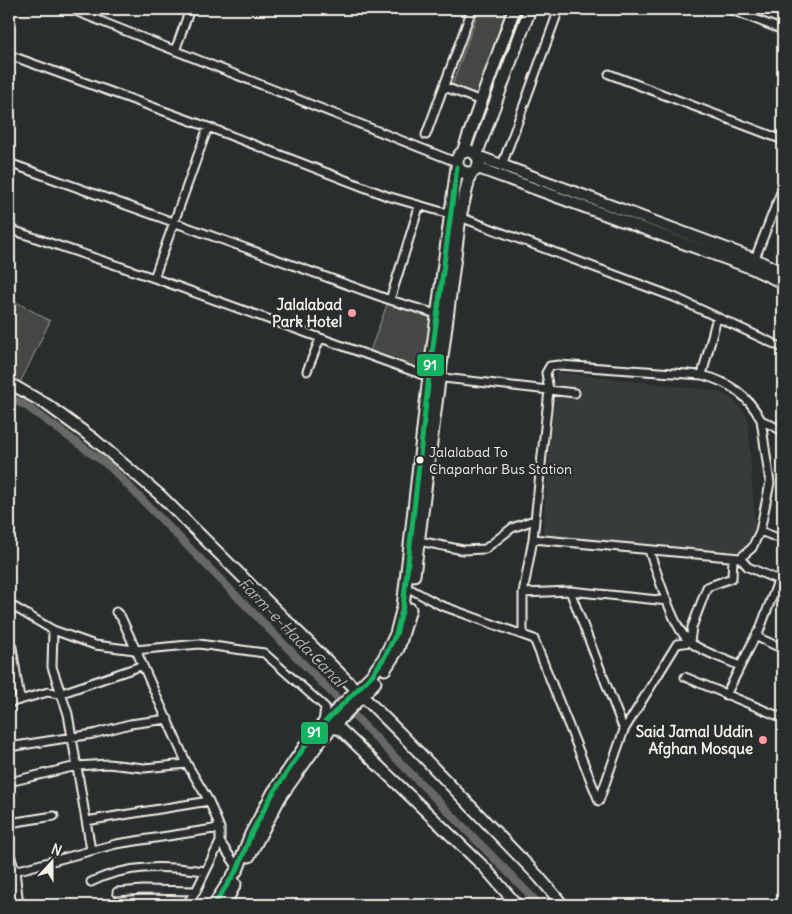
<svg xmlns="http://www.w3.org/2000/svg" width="792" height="914" viewBox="0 0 792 914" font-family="Delius,sans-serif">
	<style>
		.built { fill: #373a3a }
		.green { fill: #444645; stroke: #9c9c96 }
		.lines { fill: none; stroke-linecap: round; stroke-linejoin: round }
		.canal { stroke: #676866; stroke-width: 8 }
		.street-casing { stroke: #f4f1e8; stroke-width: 11 }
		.secondary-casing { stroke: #f4f1e8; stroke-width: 14 }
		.primary-casing { stroke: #f4f1e8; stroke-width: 15 }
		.street { stroke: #2a2d2e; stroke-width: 7 }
		.secondary { stroke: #2a2d2e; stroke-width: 10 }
		.primary { stroke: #2a2d2e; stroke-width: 11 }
		.bus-1-casing { stroke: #2a2d2e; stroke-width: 9 }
		.bus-1 { stroke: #13b361; stroke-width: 5 }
		.poi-dot { fill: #ff9aa2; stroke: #2a2d2e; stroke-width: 2 }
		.bus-dot { fill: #f4f1e8; stroke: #2a2d2e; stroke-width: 2 }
		.labels { text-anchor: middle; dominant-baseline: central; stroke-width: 4.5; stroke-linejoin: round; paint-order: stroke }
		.bus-label { font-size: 14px; fill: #f4f1e8; stroke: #2a2d2e; text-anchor: start }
		.poi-label { font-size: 15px; font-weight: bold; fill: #f4f1e8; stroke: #2a2d2e; text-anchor: end }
		.water-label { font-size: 16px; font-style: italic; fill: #b5b3ae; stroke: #2a2d2e }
		.line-badge { stroke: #2a2d2e; stroke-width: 2 }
		.badge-label { font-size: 14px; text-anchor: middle; font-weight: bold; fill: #fff }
	</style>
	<rect width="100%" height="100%" fill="#2a2d2e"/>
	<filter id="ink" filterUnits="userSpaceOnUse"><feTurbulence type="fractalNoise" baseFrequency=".02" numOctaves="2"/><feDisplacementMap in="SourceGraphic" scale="10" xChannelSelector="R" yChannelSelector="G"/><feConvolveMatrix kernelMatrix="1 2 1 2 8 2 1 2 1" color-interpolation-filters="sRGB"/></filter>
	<g filter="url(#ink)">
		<path class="built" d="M556 372 717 391 736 402 748 418 755 529 745 550 732 552 542 540Z"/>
		<path class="green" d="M479 9H509L476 97 452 86Z
			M9 298 50 321 19 385 9 381Z
			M388 302 434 318 425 371 370 351Z"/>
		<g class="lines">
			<path class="canal" d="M9 398 25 405 109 466 540 905"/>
			<defs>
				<path id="street" d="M70 9 456 162
					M729 9 783 30
					M175 51 190 9
					M9 55 208 127 387 196 460 217 674 297 783 348
					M609 74 783 140
					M445 87 481 101
					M426 135 472 9
					M9 163 390 300 440 315
					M502 165 559 9
					M9 229 154 278 426 376 575 393
					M754 261 783 187
					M154 278 208 127
					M390 300 419 207
					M307 371 320 339
					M702 375 717 317
					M761 420C748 395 729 382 702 375L559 365 550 366 546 373 549 390 533 539 740 558 748 567 783 582
					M760 531 783 540
					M419 541 463 550 485 549 512 528 534 520
					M649 551C658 573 673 630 691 643 705 653 725 659 740 666
					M740 558 752 548 760 531 770 483 761 420 783 431
					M778 581 757 637 783 649
					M412 590 440 605 534 639 599 801
					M570 591 668 601
					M523 593 570 591 624 730
					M9 604 53 630 95 645 135 650 199 644 264 653 325 707 323 723
					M116 612 121 617 187 764 209 801 220 828V842L238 868
					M53 630 52 667 68 714 91 850
					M523 634V593L533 539
					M12 647 20 699
					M685 677 783 718
					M726 695 757 633
					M9 703 48 692 59 694 141 666
					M9 747 93 734 130 724 168 719
					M9 782 77 766 108 764 144 768 187 764
					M599 801 624 730 677 644 690 642 692 627 707 587 732 578 733 558
					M86 821 209 801
					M9 823 54 816
					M9 852 15 871 19 905
					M9 878 15 871 116 844 220 828
					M91 882C128 864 165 866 205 871
					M117 892 143 890 196 891
					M9 903 20 905
					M186 905 196 891 220 842"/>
				<path id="secondary" d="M477 156 755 259 783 273
					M478 168 751 268 783 283
					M9 383 46 404 95 440 160 495 402 735 538 876 563 905
					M327 727 340 729 485 868 517 905"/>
				<path id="primary" d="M457 162a11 11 0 1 1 22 0a11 11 0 1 1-22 0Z
					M463 152 514 9
					M476 155 530 9
					M414 575 460 217 470 174
					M385 669 398 649 410 609
					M249 856 280 797 322 738 375 682
					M214 905 238 868 251 834 273 793 314 733 372 675 384 658 396 634 403 607 429 376 457 167
					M224 905 235 884"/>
			</defs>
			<use href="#street" class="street-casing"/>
			<use href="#secondary" class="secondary-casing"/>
			<use href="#primary" class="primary-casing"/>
			<use href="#street" class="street"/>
			<use href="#secondary" class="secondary"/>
			<use href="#primary" class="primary"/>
			<defs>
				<path id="bus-1" d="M214 905 238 868 251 834 273 793 314 733 372 675 384 658 396 634 403 607 429 376 457 167"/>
			</defs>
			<use href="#bus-1" class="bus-1-casing"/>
			<use href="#bus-1" class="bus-1"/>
		</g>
	</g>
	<g class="poi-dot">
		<circle cx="352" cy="313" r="5"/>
		<circle cx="763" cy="740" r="5"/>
	</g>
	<circle class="bus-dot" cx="420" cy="460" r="4.5"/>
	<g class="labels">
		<g class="bus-label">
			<text x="429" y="452">Jalalabad To<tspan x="429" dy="17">Chaparhar Bus Station</tspan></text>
		</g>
		<g class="poi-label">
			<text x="342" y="304">Jalalabad<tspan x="342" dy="17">Park Hotel</tspan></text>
			<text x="753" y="731">Said Jamal Uddin<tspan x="753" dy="17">Afghan Mosque</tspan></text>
		</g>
		<g class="water-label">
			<text transform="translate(292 632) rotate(46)">Farm-e-Hada Canal</text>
		</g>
	</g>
	<g class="line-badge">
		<rect x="416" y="353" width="29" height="24" rx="5" fill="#13b361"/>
		<rect x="300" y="721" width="29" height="24" rx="5" fill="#13b361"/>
	</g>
	<g class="badge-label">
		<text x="430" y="370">91</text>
		<text x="314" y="737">91</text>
	</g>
	<rect width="792" height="914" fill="none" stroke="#2a2d2e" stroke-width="30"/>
	<rect x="15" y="15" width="762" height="884" fill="none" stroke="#f4f1e8" stroke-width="2" filter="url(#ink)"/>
	<g transform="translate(52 862) rotate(21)" stroke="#2a2d2e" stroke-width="4" paint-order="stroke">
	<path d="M0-4L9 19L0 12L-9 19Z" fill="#f4f1e8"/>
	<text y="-8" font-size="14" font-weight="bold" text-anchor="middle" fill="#f4f1e8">N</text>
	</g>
</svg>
